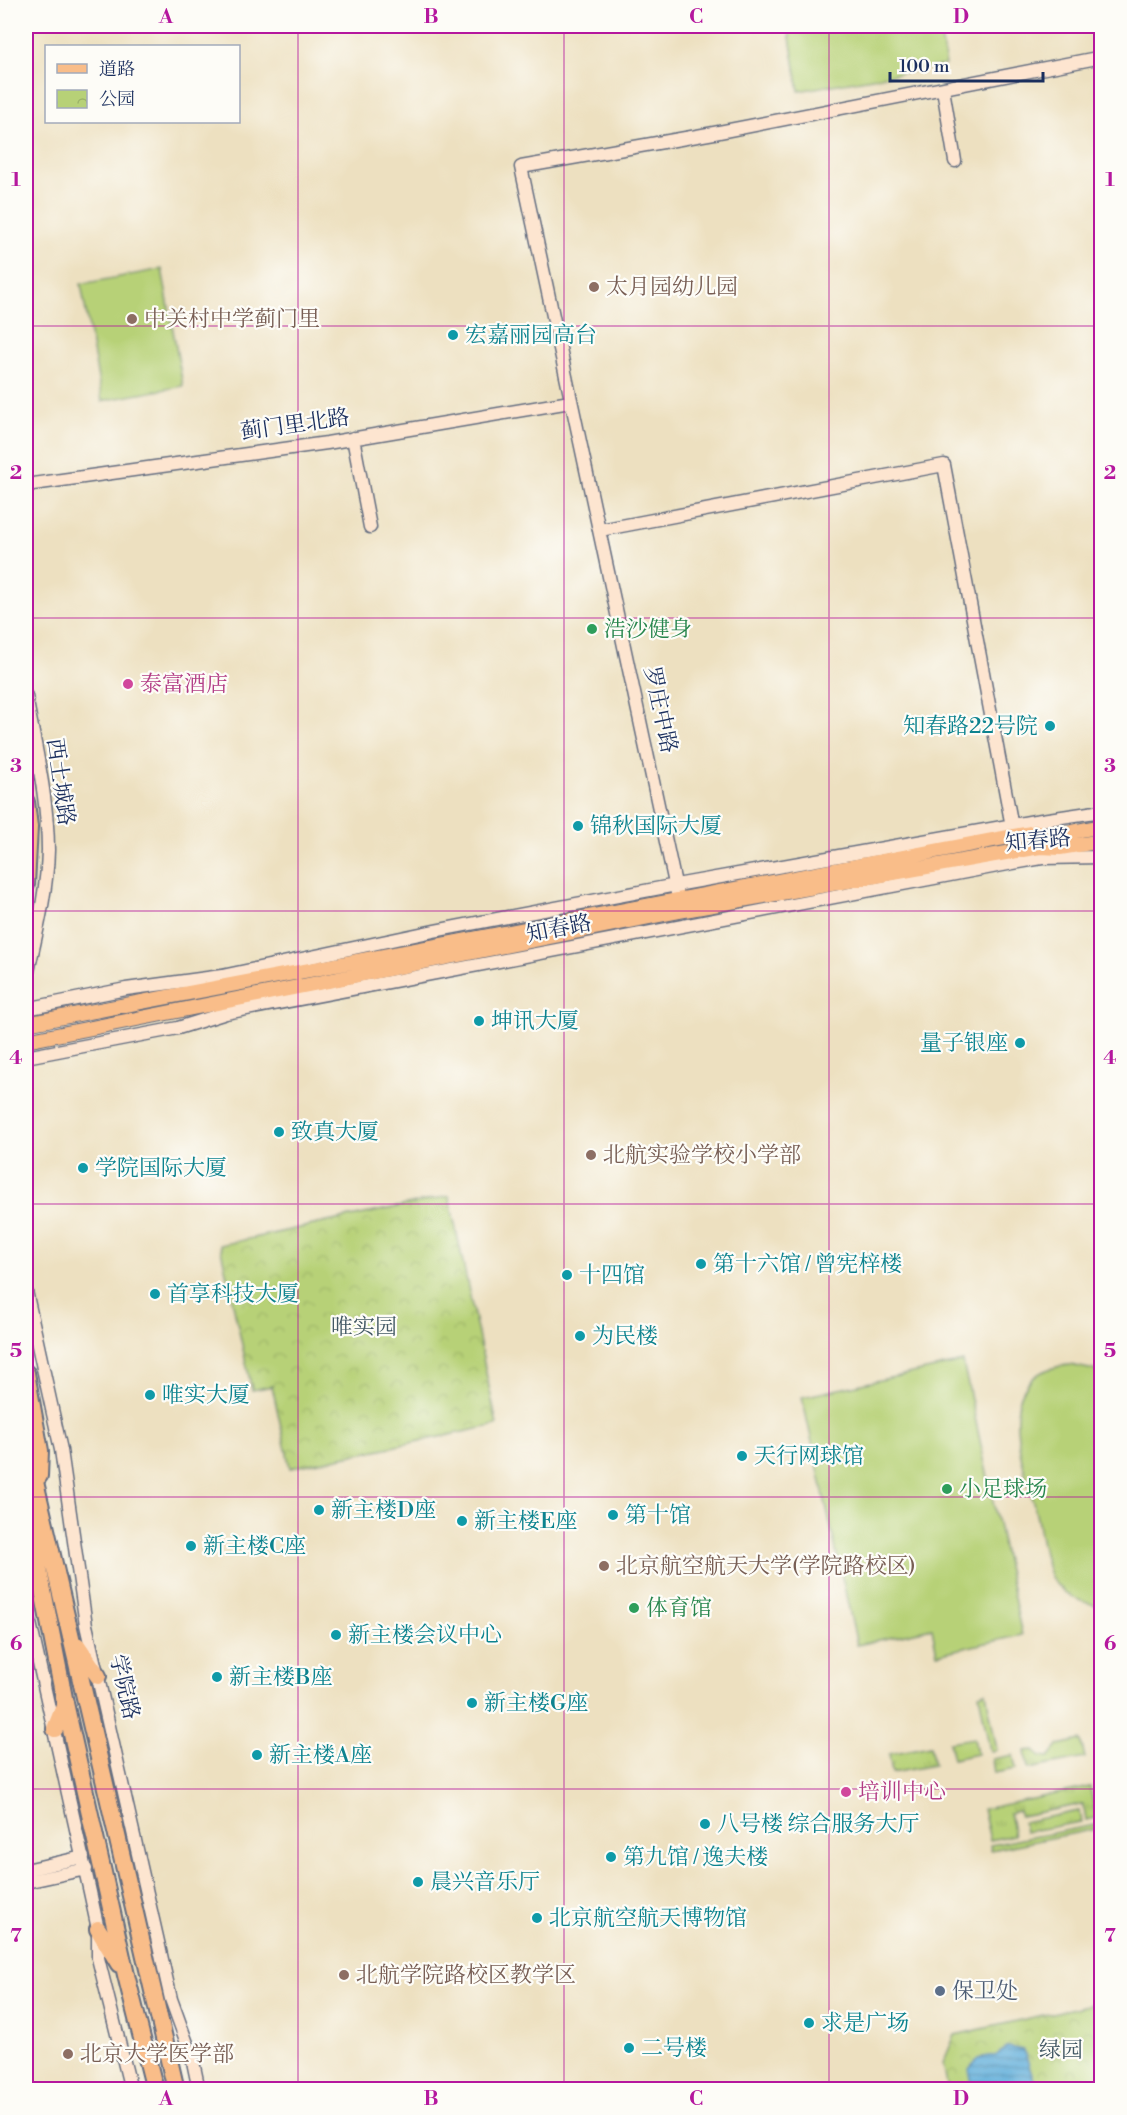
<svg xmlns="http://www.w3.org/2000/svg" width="1127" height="2115" viewBox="0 0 1127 2115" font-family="'Libre Bodoni','Noto Serif SC',serif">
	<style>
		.grass { fill: url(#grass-tufts); stroke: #69806a; stroke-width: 1.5 }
		.park { fill: url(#park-crowns); stroke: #69806a; stroke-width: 1.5 }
		.garden { fill: #b7d177; stroke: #69806a; stroke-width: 1.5 }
		.water { fill: url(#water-rules); stroke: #3e6f9c; stroke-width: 1.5 }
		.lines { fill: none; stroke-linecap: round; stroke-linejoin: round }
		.secondary-casing { stroke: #646d80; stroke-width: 15 }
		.primary-casing { stroke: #646d80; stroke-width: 16 }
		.highway-casing { stroke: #646d80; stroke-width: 20 }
		.secondary { stroke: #fde5d0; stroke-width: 12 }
		.primary { stroke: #f9bd89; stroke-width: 14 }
		.highway { stroke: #f9bd89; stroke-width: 16 }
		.grid { fill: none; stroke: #b5179e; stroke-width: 1.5; stroke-opacity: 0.55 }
		.education-dot { fill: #8d6e63; stroke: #fdfcf7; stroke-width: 2 }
		.culture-dot { fill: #0f9aa8; stroke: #fdfcf7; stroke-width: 2 }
		.leisure-dot { fill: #2e9e5b; stroke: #fdfcf7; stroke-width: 2 }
		.hotel-dot { fill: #d1479c; stroke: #fdfcf7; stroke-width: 2 }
		.service-dot { fill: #5c6f8a; stroke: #fdfcf7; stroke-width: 2 }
		.labels { text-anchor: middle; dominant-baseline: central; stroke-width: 4.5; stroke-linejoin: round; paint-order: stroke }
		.education-label { font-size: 22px; fill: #785e54; stroke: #fdfcf7; text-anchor: start }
		.culture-label { font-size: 22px; fill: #0d838f; stroke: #fdfcf7; text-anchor: start }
		.street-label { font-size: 22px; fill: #1b2f5e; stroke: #fdfcf7 }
		.leisure-label { font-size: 22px; fill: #27864d; stroke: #fdfcf7; text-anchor: start }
		.hotel-label { font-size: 22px; fill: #b23c85; stroke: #fdfcf7; text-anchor: start }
		.park-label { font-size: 22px; fill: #425864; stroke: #fdfcf7 }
		.service-label { font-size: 22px; fill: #4e5e75; stroke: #fdfcf7; text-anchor: start }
		.neatline { fill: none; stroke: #b5179e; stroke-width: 2 }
		.grid-label { font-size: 20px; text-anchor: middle; font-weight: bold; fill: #b5179e }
	</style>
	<defs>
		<pattern id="grass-tufts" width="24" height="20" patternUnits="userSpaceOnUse" patternTransform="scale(1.5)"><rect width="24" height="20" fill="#b7d177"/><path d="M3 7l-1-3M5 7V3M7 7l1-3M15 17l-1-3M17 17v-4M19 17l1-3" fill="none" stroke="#9db469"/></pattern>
		<pattern id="park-crowns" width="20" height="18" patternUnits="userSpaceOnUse" patternTransform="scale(1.5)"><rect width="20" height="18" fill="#b7d177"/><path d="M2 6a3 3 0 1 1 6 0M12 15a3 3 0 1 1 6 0" fill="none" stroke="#9db469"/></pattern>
		<pattern id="water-rules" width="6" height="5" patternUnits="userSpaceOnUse" patternTransform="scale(1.5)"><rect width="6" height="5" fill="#61afdb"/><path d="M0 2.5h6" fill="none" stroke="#4f8fb5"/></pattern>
	</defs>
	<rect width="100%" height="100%" fill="#fdfcf7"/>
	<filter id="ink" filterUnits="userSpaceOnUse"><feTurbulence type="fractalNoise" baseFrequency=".0167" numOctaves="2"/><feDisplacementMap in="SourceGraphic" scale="12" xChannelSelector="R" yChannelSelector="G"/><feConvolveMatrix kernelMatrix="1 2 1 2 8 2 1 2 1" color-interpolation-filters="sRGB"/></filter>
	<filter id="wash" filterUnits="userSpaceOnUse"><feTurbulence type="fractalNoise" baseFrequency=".008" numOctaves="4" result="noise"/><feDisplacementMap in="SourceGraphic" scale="24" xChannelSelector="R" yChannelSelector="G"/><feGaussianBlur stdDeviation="1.35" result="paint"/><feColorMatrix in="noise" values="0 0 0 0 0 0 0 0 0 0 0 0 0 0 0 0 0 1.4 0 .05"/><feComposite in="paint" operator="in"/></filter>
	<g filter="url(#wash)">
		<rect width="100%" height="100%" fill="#ede0c0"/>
		<path class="grass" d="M986 1692 997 1750 990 1751 979 1694Z
			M974 1738 977 1754 953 1759 949 1742Z
			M1081 1740 1085 1758 1028 1769 1025 1751 1034 1750 1040 1756 1049 1757 1059 1745Z
			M930 1746 934 1765 892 1773 889 1754Z
			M1013 1755 1016 1769 994 1773 992 1759Z
			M1090 1787 1096 1818 1086 1820 1083 1804 1020 1816 1019 1811 1009 1813 1014 1835 990 1840 983 1809Z
			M1079 1811 1081 1822 1025 1832 1023 1822Z
			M1095 1825 1096 1829 991 1850 990 1845Z"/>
		<path class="park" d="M449 1196 497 1425 290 1468 272 1386 252 1390 220 1245Z
			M1101 2002V2089H948L943 2063 955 2035Z"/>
		<path class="garden" d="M788 26H939L946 65 799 91Z
			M162 269 183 386 102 401 81 284Z
			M963 1362 1022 1635 937 1654 932 1628 857 1645 802 1397Z
			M1070 1365 1094 1370 1101 1376V1606C1083 1603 1061 1595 1051 1577 1043 1560 1040 1529 1035 1510 1023 1461 987 1371 1070 1365Z"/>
		<path class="water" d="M1008 2047 1024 2050 1037 2089H973L969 2069C977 2059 982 2055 995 2056Z"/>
	</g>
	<g filter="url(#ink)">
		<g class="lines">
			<defs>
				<path id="secondary" d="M943 89 955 161
					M353 438 370 527
					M26 485 327 443 570 402
					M600 530 944 465 1013 832
					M26 696C35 747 48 798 48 850 47 895 35 938 26 981
					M680 907 521 167 714 133 1102 57
					M26 1009 126 989 222 976 434 931 676 885 1035 821 1102 811
					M26 1057 178 1028 226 1013 1008 864 1042 858 1102 857
					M26 1291 61 1450 86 1625 171 1999 192 2057 199 2090
					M26 1605 90 1892 98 1929V1958L131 2090
					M26 1870 83 1857
					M26 1882 86 1869"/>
				<path id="primary" d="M26 1024 1014 836 1037 832 1051 836 1102 826
					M26 1041 680 911 1040 847 1060 848 1102 841"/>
				<path id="highway" d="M26 802 29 827 26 885
					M26 1373 40 1451 39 1476
					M26 1443 176 2090
					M26 1504 65 1703 126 1975 155 2090
					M77 1645 98 1676
					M55 1729 65 1704
					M98 1929 119 1964"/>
			</defs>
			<use href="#secondary" class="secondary-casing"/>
			<use href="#primary" class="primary-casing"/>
			<use href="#highway" class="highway-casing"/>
			<use href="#secondary" class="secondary"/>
			<use href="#primary" class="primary"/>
			<use href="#highway" class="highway"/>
		</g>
	</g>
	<path class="grid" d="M298 26V2090M564 26V2090M829 26V2090M26 326H1102M26 618H1102M26 911H1102M26 1204H1102M26 1497H1102M26 1789H1102"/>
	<g class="education-dot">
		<circle cx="594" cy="287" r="6"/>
		<circle cx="132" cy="319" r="6"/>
		<circle cx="591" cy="1155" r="6"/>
		<circle cx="604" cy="1566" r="6"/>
		<circle cx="344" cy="1975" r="6"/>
		<circle cx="68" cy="2054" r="6"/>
	</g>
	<g class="culture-dot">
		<circle cx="453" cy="335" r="6"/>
		<circle cx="1050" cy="726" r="6"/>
		<circle cx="578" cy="826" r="6"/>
		<circle cx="479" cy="1021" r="6"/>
		<circle cx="1020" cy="1043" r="6"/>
		<circle cx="279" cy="1132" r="6"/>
		<circle cx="83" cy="1168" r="6"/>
		<circle cx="701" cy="1264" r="6"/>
		<circle cx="567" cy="1275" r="6"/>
		<circle cx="155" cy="1294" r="6"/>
		<circle cx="580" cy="1336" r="6"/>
		<circle cx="150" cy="1395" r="6"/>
		<circle cx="742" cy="1456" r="6"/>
		<circle cx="319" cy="1510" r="6"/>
		<circle cx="613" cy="1515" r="6"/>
		<circle cx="462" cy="1521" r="6"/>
		<circle cx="191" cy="1546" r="6"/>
		<circle cx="336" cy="1635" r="6"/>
		<circle cx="217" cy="1677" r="6"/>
		<circle cx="472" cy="1703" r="6"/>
		<circle cx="257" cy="1755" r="6"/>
		<circle cx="705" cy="1824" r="6"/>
		<circle cx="611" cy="1857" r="6"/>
		<circle cx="418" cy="1882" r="6"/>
		<circle cx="537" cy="1918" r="6"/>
		<circle cx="809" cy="2023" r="6"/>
		<circle cx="629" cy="2048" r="6"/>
	</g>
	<g class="leisure-dot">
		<circle cx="592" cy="629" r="6"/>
		<circle cx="947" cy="1489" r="6"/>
		<circle cx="634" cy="1608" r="6"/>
	</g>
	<g class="hotel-dot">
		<circle cx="128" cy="684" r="6"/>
		<circle cx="846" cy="1792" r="6"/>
	</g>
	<circle class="service-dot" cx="940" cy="1991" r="6"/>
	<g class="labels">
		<g class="education-label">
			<text x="606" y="287">太月园幼儿园</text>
			<text x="144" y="319">中关村中学蓟门里</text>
			<text x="603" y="1155">北航实验学校小学部</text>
			<text x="616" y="1566">北京航空航天大学(学院路校区)</text>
			<text x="356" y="1975">北航学院路校区教学区</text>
			<text x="80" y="2054">北京大学医学部</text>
		</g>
		<g class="culture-label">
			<text x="465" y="335">宏嘉丽园高台</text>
			<text x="1038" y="726" text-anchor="end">知春路22号院</text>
			<text x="590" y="826">锦秋国际大厦</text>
			<text x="491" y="1021">坤讯大厦</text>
			<text x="1008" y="1043" text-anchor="end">量子银座</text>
			<text x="291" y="1132">致真大厦</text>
			<text x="95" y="1168">学院国际大厦</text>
			<text x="713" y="1264">第十六馆 / 曾宪梓楼</text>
			<text x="579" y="1275">十四馆</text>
			<text x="167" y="1294">首享科技大厦</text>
			<text x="592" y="1336">为民楼</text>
			<text x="162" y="1395">唯实大厦</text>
			<text x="754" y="1456">天行网球馆</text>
			<text x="331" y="1510">新主楼D座</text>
			<text x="625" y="1515">第十馆</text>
			<text x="474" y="1521">新主楼E座</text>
			<text x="203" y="1546">新主楼C座</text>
			<text x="348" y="1635">新主楼会议中心</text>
			<text x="229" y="1677">新主楼B座</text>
			<text x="484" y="1703">新主楼G座</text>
			<text x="269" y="1755">新主楼A座</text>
			<text x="717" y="1824">八号楼 综合服务大厅</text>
			<text x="623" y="1857">第九馆 / 逸夫楼</text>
			<text x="430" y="1882">晨兴音乐厅</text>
			<text x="549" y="1918">北京航空航天博物馆</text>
			<text x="821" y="2023">求是广场</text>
			<text x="641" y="2048">二号楼</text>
		</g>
		<g class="street-label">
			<text transform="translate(295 425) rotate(-8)">蓟门里北路</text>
			<text transform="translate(660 710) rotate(78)">罗庄中路</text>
			<text transform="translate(60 782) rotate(82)">西土城路</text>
			<text transform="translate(1038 841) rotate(-5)">知春路</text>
			<text transform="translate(559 929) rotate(-11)">知春路</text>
			<text transform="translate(124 1687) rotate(77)">学院路</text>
		</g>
		<g class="leisure-label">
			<text x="604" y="629">浩沙健身</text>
			<text x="959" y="1489">小足球场</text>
			<text x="646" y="1608">体育馆</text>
		</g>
		<g class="hotel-label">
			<text x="140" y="684">泰富酒店</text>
			<text x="858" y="1792">培训中心</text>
		</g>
		<g class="park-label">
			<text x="364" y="1327">唯实园</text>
			<text x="1061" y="2050">绿园</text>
		</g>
		<g class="service-label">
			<text x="952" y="1991">保卫处</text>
		</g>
	</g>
	<rect width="1127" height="2115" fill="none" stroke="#fdfcf7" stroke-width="66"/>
	<rect x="45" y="45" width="195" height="78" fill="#fdfcf7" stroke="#a3aaba" stroke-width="1.5"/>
	<rect x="57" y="64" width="30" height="9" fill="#f9bd89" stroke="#a3aaba" stroke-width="1.5"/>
	<text x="99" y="75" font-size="18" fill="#1b2f5e">道路</text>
	<rect x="57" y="90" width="30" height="18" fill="url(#park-crowns)" stroke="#a3aaba" stroke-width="1.5"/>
	<text x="99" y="105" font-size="18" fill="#1b2f5e">公园</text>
	<path d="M890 72v9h153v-9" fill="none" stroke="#1b2f5e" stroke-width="3"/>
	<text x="899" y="72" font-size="18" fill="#1b2f5e" stroke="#fdfcf7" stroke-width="4.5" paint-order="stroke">100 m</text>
	<rect x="33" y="33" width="1061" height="2049" class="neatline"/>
	<g class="grid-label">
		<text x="166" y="23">A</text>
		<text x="431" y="23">B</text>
		<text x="696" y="23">C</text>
		<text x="961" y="23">D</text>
		<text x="16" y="186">1</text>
		<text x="1110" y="186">1</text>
		<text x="16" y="479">2</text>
		<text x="1110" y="479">2</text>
		<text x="16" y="772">3</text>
		<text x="1110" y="772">3</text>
		<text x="16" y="1064">4</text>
		<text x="1110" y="1064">4</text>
		<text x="16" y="1357">5</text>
		<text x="1110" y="1357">5</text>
		<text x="16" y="1650">6</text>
		<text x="1110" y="1650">6</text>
		<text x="16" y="1942">7</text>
		<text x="1110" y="1942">7</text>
		<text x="166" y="2105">A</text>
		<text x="431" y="2105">B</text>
		<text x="696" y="2105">C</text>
		<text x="961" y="2105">D</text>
	</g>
</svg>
